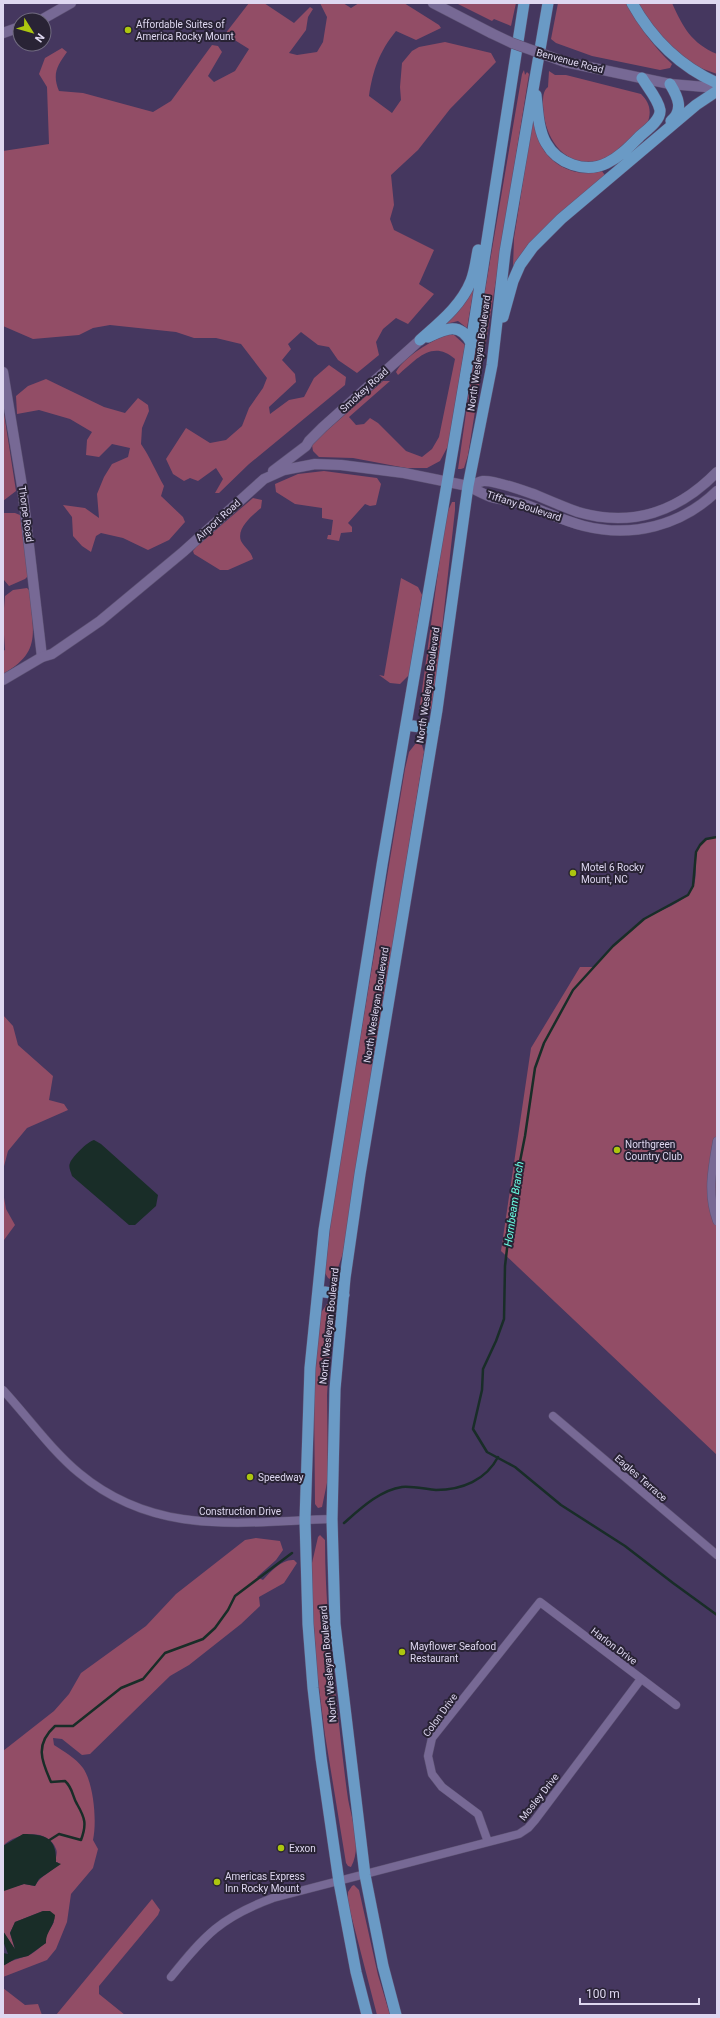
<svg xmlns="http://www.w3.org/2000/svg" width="720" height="2018" viewBox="0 0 720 2018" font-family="Roboto,sans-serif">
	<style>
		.green { fill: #924d66 }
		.water { fill: #192d28 }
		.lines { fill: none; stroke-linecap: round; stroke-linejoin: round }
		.stream { stroke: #192d28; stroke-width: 2.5 }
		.minor-casing { stroke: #5d5273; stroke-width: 9 }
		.tertiary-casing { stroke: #5d5273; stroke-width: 11 }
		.secondary-casing { stroke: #5d5273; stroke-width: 11 }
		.trunk-casing { stroke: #5d5273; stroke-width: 12 }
		.minor { stroke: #776995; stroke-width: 8 }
		.tertiary { stroke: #776995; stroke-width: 10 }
		.secondary { stroke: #776995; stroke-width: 10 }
		.trunk { stroke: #6a9ac5; stroke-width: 11 }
		.secondary-bridge-casing { stroke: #5d5273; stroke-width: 11; stroke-linecap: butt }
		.secondary-bridge { stroke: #776995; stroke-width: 10 }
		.poi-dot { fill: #adc60f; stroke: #292335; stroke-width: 1.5 }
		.labels { text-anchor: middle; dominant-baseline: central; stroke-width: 4; stroke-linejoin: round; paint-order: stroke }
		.poi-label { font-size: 10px; fill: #ded7f0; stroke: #292335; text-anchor: start }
		.street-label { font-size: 10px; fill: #ded7f0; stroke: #292335 }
		.water-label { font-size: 11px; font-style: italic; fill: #68fee2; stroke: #292335 }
	</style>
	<rect width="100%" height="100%" fill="#45375f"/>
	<path class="green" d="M249 3H264L294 23 310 7 313 9 308 17 306 30 289 53 297 55 317 52 323 42 327 17 320 3H343L351 8 359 3H404L439 25 441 28 416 40 396 31C379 52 373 70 369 96L392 113 401 100 400 87 402 63 412 51 419 47 445 42 491 53 496 62 450 109 418 150 391 175 394 205 390 219 394 230 434 250 419 284 434 294 408 324 396 318 383 329 376 342 379 355 357 373 338 360 329 347 318 345 301 332 288 344 291 349 282 360 295 374 296 382 269 407 270 414 289 400 304 397 314 378 329 365 346 377 345 385 249 464 219 493H215L223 479 216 468 198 481 190 478 184 481 173 474 166 459 186 428 210 443 226 440 242 426 249 408 263 388 267 378 241 344 216 338H194L176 332 110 325 93 328 79 335 33 339 3 326V151L49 144 47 87 39 74 45 58 62 48 67 52C57 66 52 74 59 91L83 93 153 112 171 101 212 45 218 46 222 52 208 76 214 82 235 71 249 49 225 34Z
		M456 3H516L511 26 494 19 492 21Z
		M558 3H628C639 27 653 46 672 64L670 68 660 70 592 56 556 43 551 39Z
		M637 3H672C683 27 691 43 717 54V74L695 66 670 50Z
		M524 70 525 75 527 72 529 74 468 455 464 468 461 469H458L476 343 522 74Z
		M549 71 555 75H566L641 94C650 103 652 112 647 124 634 135 622 149 607 158 601 161 593 162 586 162 557 160 543 130 543 104 543 97 543 91 548 87Z
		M533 118C535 127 537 137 541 145 552 167 578 178 602 171L606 177 533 242 513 268 514 238Z
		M475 282 467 328 458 321 442 325Z
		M447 335H454L465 345 448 446 440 461 427 468H406L353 458 319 457 313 451 312 445 314 442 383 381H390L349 417 356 425 364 424 370 418 378 423 406 451 422 457 432 449 439 437 455 359C432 339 416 360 398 375L396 372C404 357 432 340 447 335Z
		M46 379 104 407 125 413 138 398 148 405 149 411 142 428 141 444C150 457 156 472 164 486L161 496 183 517 185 522 169 540 148 550 123 538 101 533 96 536 91 552 82 546 73 536 72 517 63 505 85 508 99 518 97 494 104 477 112 464 128 457 130 448 112 444 99 457 86 455 87 440 92 432 70 419 39 410 17 414 16 396 28 386Z
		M3 407 16 491 3 501Z
		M324 471 377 478 381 484 376 505 370 506 365 504 348 523 352 527V532L341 533 339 541 327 539 328 535H331L333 520 322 518V508L295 504 276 492 275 484 298 474Z
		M253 498 262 500 261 508C253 515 236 528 241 541 245 548 251 551 253 559L228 570H220L194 554 193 551 197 546Z
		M452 502H455V510L434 702 430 710 424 716 419 712 420 705 443 535 447 513Z
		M3 513H15L20 515 28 576 25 579 9 586 4 580 3 574Z
		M401 578 418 587 422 595 409 675 400 684 390 683 379 675 384 676Z
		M27 588 30 591C32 632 43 651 3 674V651L5 650 3 620 5 596 13 590Z
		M416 743 422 745 424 752 343 1253 336 1274 332 1280 328 1278 325 1273 333 1201 405 769 409 752Z
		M717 837V1455L501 1251 531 1048 580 967H593C609 950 625 932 644 919 657 912 680 904 689 893 706 875 681 843 717 837Z
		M3 1015 13 1026 18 1045 53 1076 49 1100 64 1104 68 1110 27 1128 8 1151 3 1170Z
		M3 1192 6 1209 15 1225 4 1240Z
		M327 1304 330 1305 332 1314 327 1395 328 1478 322 1507 318 1508 315 1504 314 1394 320 1314Z
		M320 1535 325 1540C325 1599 331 1657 338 1715 341 1743 344 1771 348 1799 352 1820 362 1848 351 1867L348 1866 346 1863 325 1735 317 1671 311 1581 312 1563 318 1537Z
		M256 1538 280 1541 283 1550 276 1560 257 1577 263 1580C271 1571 282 1559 294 1560L297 1563 284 1583 259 1597 260 1606 241 1624 189 1665 170 1676 90 1754 82 1755 62 1739 53 1738 54 1745C63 1751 76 1758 83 1768 94 1784 97 1822 93 1840L98 1849 93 1868 71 1894 67 1922 56 1949 47 1960 3 1977V1966C11 1960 18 1959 27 1956 34 1954 40 1946 46 1943L45 1938 54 1922 43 1911 15 1922 10 1933 15 1950 3 1931V1890L24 1884 35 1886C41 1874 53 1873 58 1862H56C55 1858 58 1853 56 1849 48 1828 17 1832 3 1846V1751L54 1711 69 1694 81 1673 146 1626 176 1594 245 1540Z
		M354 1885 359 1890 378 1975 390 2015H377L348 1903V1892L352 1886Z
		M152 1899 160 1910 158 1915 99 1986V1994L125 2015H56Z
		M3 1988 25 2005 38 2004 42 2015H3Z"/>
	<path class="water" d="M94 1140 101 1144 158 1195 156 1206 135 1225H129L72 1176C71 1172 68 1167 70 1163 73 1156 87 1142 94 1140Z
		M23 1834C45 1834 57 1838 56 1862L61 1864 39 1879 35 1886 24 1884 4 1891 3 1846Z
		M43 1911H50L55 1915C55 1925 45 1933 46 1943L28 1956 15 1959 3 1966V1953L8 1954 3 1941V1931L15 1949 10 1933 15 1922Z"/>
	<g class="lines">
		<path class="stream" d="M717 837 706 839 700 845 696 852 693 886 688 895 644 919 613 946 573 990 544 1043 535 1068 525 1136 513 1197 505 1266 504 1319 496 1341 483 1369 482 1390 473 1429 487 1452 515 1467 561 1505 625 1546 673 1583 717 1615
			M344 1523C360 1509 380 1490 402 1487 412 1486 425 1489 436 1490 462 1490 486 1480 498 1457
			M48 1841 59 1834 81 1840C87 1824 85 1818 77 1804 72 1796 73 1788 65 1781L51 1782C41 1760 35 1744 55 1726H73L121 1688 143 1679 165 1653 203 1639 215 1628 228 1610 235 1596 292 1553"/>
		<defs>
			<path id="minor" d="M717 1141C712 1169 707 1194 717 1221
				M3 1390C27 1416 52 1451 79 1473 156 1537 240 1522 332 1519
				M553 1416 717 1555
				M488 1842 478 1814 442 1787 432 1774 428 1756 432 1738 540 1602 676 1705
				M171 1977C205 1935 221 1917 273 1898L519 1834 528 1828 535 1820 641 1679"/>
			<path id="tertiary" d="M41 20 71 3
				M3 33 20 27
				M3 372 22 486 42 657
				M468 486C473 485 478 482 483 481 495 480 524 491 536 495 550 501 564 507 578 512 632 528 679 511 717 472
				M468 486C476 490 483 494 491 497 502 500 515 501 526 505 546 512 564 521 584 526 632 538 681 526 717 491"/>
			<path id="secondary" d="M433 3 491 33
				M565 62 670 84 717 88
				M273 471 306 446 309 441 323 427 420 340
				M3 680 42 657 52 654 100 621 183 552 264 479 284 470 315 464 341 465 404 473 468 486"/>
			<path id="trunk" d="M632 3C652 39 679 66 717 83
				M670 84C678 97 684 110 671 121
				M536 95C538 111 538 129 546 143 557 163 585 174 607 163 620 157 630 146 640 136 647 130 661 120 660 110 658 99 648 88 642 78
				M503 317 513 281 520 265 533 247 561 219 696 105 717 91
				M428 337C445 329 460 321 471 343
				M420 340C439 323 461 306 471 281 475 271 476 260 478 250
				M406 725 434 729
				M318 1291 344 1295
				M367 2015 356 1972 339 1882 321 1758 313 1688 308 1624 305 1520 310 1368 324 1230 382 865 471 343 524 3
				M396 2015 383 1966 365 1875 335 1624 332 1519 335 1389 345 1278 360 1174 437 710 468 486 492 365 505 252 548 3"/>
		</defs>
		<use href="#minor" class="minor-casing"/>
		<use href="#tertiary" class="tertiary-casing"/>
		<use href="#secondary" class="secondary-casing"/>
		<use href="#trunk" class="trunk-casing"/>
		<use href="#minor" class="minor"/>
		<use href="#tertiary" class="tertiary"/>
		<use href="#secondary" class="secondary"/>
		<use href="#trunk" class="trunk"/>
		<defs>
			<path id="secondary-bridge" d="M491 33 512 43 565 62"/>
		</defs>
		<use href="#secondary-bridge" class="secondary-bridge-casing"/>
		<use href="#secondary-bridge" class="secondary-bridge"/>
	</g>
	<g class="poi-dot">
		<circle cx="128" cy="30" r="4"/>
		<circle cx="573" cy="873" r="4"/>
		<circle cx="617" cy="1150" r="4"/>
		<circle cx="250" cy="1477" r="4"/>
		<circle cx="402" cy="1652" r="4"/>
		<circle cx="281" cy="1848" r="4"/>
		<circle cx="217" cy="1882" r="4"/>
	</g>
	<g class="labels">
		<g class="poi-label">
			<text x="136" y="24">Affordable Suites of<tspan x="136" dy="12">America Rocky Mount</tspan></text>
			<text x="581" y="867">Motel 6 Rocky<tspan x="581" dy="12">Mount, NC</tspan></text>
			<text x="625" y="1144">Northgreen<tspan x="625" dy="12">Country Club</tspan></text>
			<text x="258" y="1477">Speedway</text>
			<text x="410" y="1646">Mayflower Seafood<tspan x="410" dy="12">Restaurant</tspan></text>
			<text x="289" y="1848">Exxon</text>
			<text x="225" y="1876">Americas Express<tspan x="225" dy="12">Inn Rocky Mount</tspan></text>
		</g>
		<g class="street-label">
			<text transform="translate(570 61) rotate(15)">Benvenue Road</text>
			<text transform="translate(479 353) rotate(-82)">North Wesleyan Boulevard</text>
			<text transform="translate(364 390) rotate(-42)">Smokey Road</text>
			<text transform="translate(524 506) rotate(18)">Tiffany Boulevard</text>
			<text transform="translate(26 514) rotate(82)">Thorpe Road</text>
			<text transform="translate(218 520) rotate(-42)">Airport Road</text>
			<text transform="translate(428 685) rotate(-82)">North Wesleyan Boulevard</text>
			<text transform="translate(376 1005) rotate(-81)">North Wesleyan Boulevard</text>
			<text transform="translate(329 1326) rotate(-84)">North Wesleyan Boulevard</text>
			<text transform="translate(641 1478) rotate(41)">Eagles Terrace</text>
			<text x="240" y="1511">Construction Drive</text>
			<text transform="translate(614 1646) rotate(37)">Harlon Drive</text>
			<text transform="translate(328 1664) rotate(-95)">North Wesleyan Boulevard</text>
			<text transform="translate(440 1715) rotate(-54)">Colon Drive</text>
			<text transform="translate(539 1797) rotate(-52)">Mosley Drive</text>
		</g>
		<g class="water-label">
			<text transform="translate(514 1204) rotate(-82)">Hornbeam Branch</text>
		</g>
	</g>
	<rect width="720" height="2018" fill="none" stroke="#ded7f0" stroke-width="8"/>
	<g transform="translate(32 32) rotate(127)"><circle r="19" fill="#292335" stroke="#716b80"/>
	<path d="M0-3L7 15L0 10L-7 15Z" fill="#adc60f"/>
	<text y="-6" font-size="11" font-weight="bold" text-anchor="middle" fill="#ded7f0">N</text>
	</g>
	<path d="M580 1998v6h119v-6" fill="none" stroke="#ded7f0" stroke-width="2"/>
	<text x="586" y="1998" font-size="12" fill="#ded7f0" stroke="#292335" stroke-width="3" paint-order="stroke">100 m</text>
</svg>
